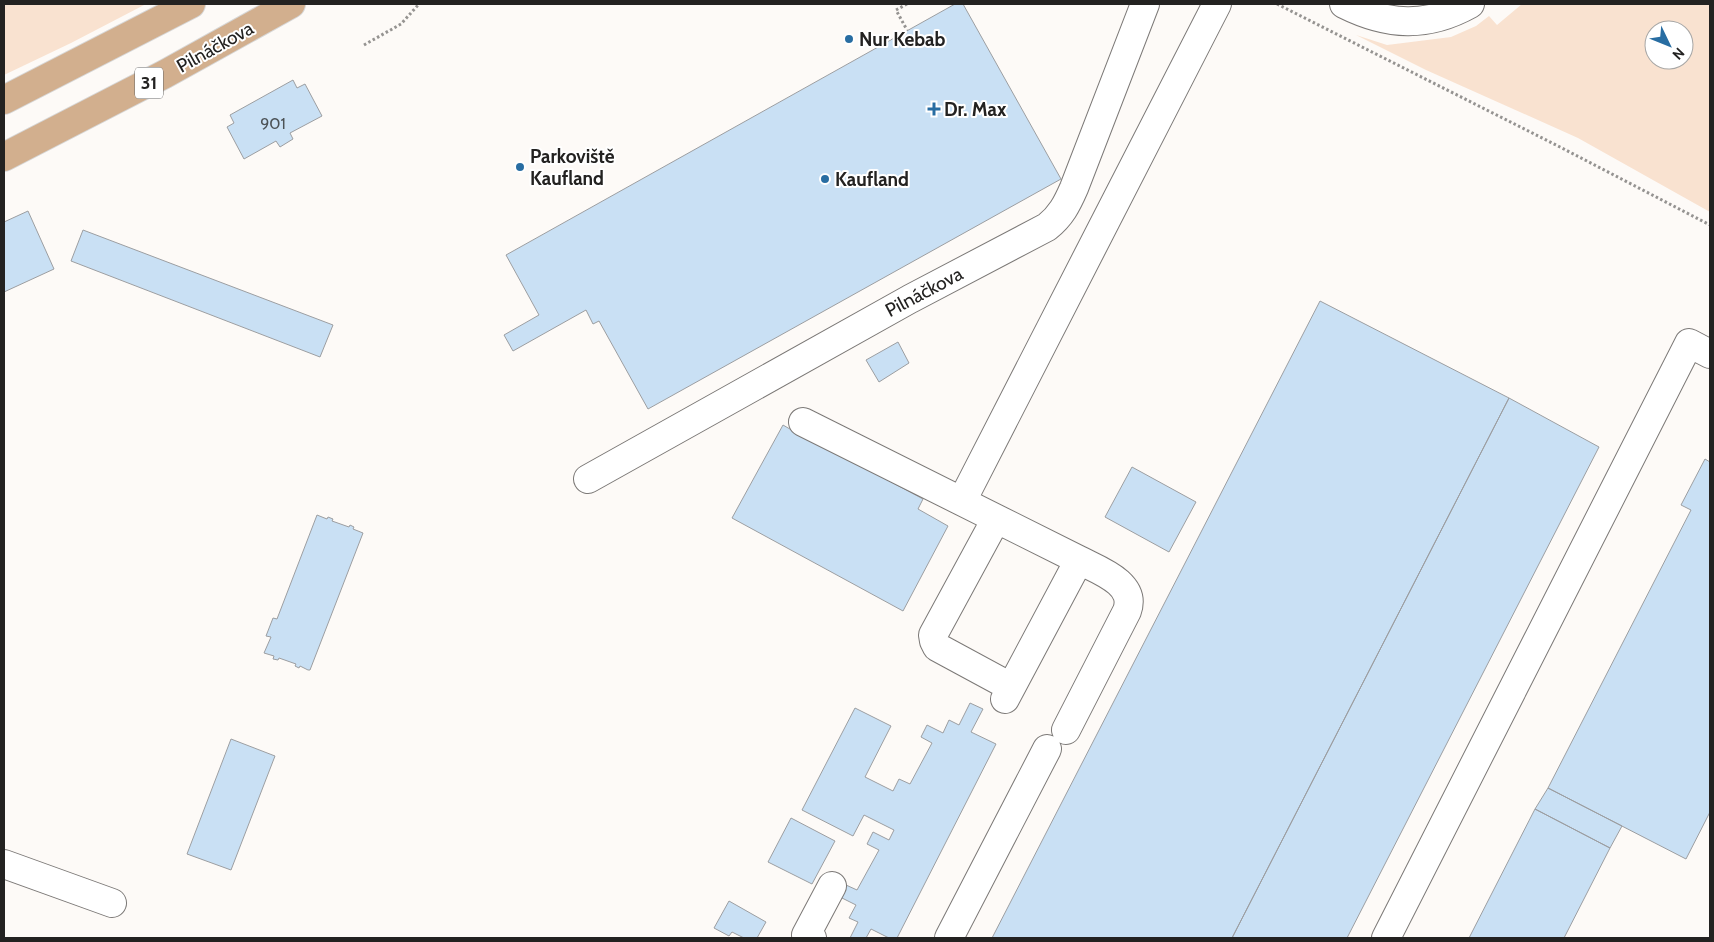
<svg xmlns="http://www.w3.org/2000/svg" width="1714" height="942" viewBox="0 0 1714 942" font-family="Cabin,sans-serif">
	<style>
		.green { fill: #f9e2d0; fill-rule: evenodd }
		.building { fill: #c9e0f4; stroke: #9c9ea1 }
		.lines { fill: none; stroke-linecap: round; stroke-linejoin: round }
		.minor-casing { stroke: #7c7977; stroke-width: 30 }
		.major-casing { stroke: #d7d7d7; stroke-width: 30 }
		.path { stroke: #959391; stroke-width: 3; stroke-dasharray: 2.5 2.5; stroke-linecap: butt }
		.minor { stroke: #fff; stroke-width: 28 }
		.major { stroke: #d2af8e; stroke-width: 28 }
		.poi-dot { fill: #286da2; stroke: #fff; stroke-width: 2 }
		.labels { text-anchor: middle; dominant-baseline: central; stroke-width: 4; stroke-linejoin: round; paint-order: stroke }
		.number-label { font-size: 16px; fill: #4c5256 }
		.shield { fill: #fff; stroke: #656464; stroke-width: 1 }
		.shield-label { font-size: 18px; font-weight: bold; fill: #232221 }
		.poi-label { font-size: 19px; font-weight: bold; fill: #232221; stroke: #fff; text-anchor: start }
		.street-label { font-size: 19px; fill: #232221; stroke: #fff }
	</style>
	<rect width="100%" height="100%" fill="#fdfaf7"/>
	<path class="green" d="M4 4H146L71 43 4 75Z
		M1522 4H1710V212L1578 138 1426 70 1356 35 1387 45 1451 37 1476 26 1489 16 1497 25ZM1654 30H1684V60H1654Z"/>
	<path class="building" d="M955 4H963L1061 179 648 409 599 321 593 324 586 310 513 351 504 335 539 315 506 255Z
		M293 80 297 88 305 84 322 116 290 133 293 139 280 147 276 141 244 159 227 127 234 123 230 115Z
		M28 211 54 269 4 292V222Z
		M83 230 333 325 320 357 71 261Z
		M1320 301 1509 398 1232 938H992Z
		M898 342 909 363 879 382 866 360Z
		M1509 398 1599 447 1347 938H1232Z
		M783 425 795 432V430L923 499 918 509 948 526 903 611 732 518Z
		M1705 459 1710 462V812L1686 859 1548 788 1691 510 1681 505Z
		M1132 467 1196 502 1169 552 1105 517Z
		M317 515 327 519 328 517 333 519 332 521 349 527 350 525 354 527 353 529 363 533 310 670H308L300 666 299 668 295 666 296 664 279 658 278 660 273 659 274 656 264 653 271 637 266 636 273 618 277 619Z
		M970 703 983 709 971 732 996 744 897 938H889L871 929 866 938H850L858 922 849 918 856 905 840 897 846 885 857 890 879 850 867 844 873 832 889 840 894 830 864 815 853 836 802 810 855 708 891 726 865 777 893 791 899 779 910 784 932 743 921 737 927 725 943 733 949 720 959 725Z
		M231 739 275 756 231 870 187 854Z
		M1548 788 1622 826 1610 848 1535 809Z
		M1535 809 1610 848 1564 938H1469Z
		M791 818 835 841 812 884 768 862Z
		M729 901 766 922 757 938H744L732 932 729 936 714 928Z"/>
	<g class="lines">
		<defs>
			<path id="minor" d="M1344 4C1388 26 1427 28 1470 4
				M803 422 1079 560C1098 570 1137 583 1127 611L1066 730
				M588 479 910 299 1047 227C1061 216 1067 204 1074 188L1145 4
				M962 501 1217 4
				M996 519 933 635 934 641 937 647 1011 687
				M1005 699 1079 560
				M4 864 112 903
				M812 938 806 935 832 886
				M949 938 1047 749
				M1386 938 1689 343 1710 354"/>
			<path id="major" d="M4 100 191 4
				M4 157 165 74 291 4"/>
		</defs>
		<use href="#minor" class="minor-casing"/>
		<use href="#major" class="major-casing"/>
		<path class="path" d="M907 4 896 10 907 30
			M1277 4 1560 147 1710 225
			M364 45 401 24 419 4"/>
		<use href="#minor" class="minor"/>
		<use href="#major" class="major"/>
	</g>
	<g class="poi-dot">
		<circle cx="849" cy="39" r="5"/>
		<path d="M931.5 101.5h5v5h5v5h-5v5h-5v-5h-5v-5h5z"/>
		<circle cx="520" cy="167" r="5"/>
		<circle cx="825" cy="179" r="5"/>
	</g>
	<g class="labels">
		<g class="number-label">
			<text x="273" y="123">901</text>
		</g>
		<rect class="shield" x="135" y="67.5" width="28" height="31" rx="4"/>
		<g class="shield-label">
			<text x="149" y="83">31</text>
		</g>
		<g class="poi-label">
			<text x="859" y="39">Nur Kebab</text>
			<text x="944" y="109">Dr. Max</text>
			<text x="530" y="156">Parkoviště<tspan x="530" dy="22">Kaufland</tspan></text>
			<text x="835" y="179">Kaufland</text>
		</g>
		<g class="street-label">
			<text transform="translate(215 47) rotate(-29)">Pilnáčkova</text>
			<text transform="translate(924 292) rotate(-28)">Pilnáčkova</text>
		</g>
	</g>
	<rect width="1714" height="942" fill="none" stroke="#232221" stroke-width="10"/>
	<g transform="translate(1669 45) rotate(133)"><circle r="24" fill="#ffffff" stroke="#a7a7a6"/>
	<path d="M0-4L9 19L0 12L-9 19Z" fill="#286da2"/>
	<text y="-8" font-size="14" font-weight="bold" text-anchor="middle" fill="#232221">N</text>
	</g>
</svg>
